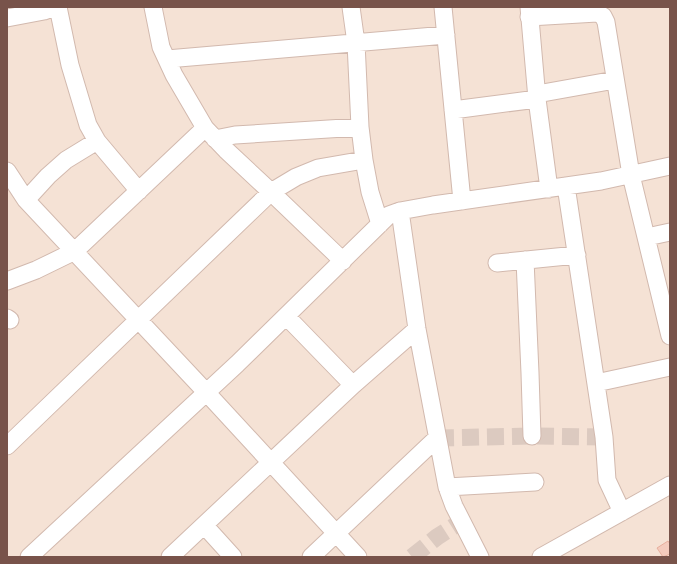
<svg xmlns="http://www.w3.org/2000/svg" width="677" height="564" viewBox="0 0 677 564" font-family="'DejaVu Sans',sans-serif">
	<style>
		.residential { fill: #f5e2d5 }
		.building { fill: #f4cbbd; stroke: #e7ae9d }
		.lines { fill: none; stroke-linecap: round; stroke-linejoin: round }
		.minor-tunnel { stroke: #dccac0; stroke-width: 17; stroke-dasharray: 17 8; stroke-linecap: butt }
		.minor-casing { stroke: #d2b9ae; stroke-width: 19 }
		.minor { stroke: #fff; stroke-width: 17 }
	</style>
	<rect width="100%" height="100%" fill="#fdf1e7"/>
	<path class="residential" d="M7 7H670V557H7Z"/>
	<path class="building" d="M668 541 670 544V554L663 557 657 548Z"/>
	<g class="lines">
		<path class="minor-tunnel" d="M437 438 532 436 604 437
			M412 557 437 537 462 521"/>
		<defs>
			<path id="minor" d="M58 7 70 65 88 125 97 141 139 191
				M153 7 161 47 174 75 205 128 226 150 271 192 343 261
				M351 7 356 43 360 127 364 160 370 192 380 224
				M443 7 462 201
				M529 7 537 99 549 189
				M529 17 597 13 603 16 606 22 631 175 670 336
				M7 18 44 11 55 7
				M167 59 446 35
				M537 94 615 80
				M453 110 537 99
				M215 139 235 135 360 127
				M7 171 26 200 206 392 358 557
				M566 186 604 437 607 480 622 512
				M26 200 48 176 66 160 97 141
				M400 211 417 329 447 487 454 506 480 557
				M647 237 670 232
				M525 260 530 373 532 436
				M497 263 577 255
				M7 281 36 270 75 251 205 128
				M7 318 10 320
				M596 383 670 367
				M353 385 417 329
				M7 446 271 192 296 177 318 168 364 160
				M447 487 535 482
				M204 525 233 557
				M29 557 237 364 389 215 400 211 433 205 601 181 670 166
				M170 557 353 385 286 316
				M311 557 437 438
				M541 557 670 485"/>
		</defs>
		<use href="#minor" class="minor-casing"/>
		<use href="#minor" class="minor"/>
	</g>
	<rect width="677" height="564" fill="none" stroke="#78534a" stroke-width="16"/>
</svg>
